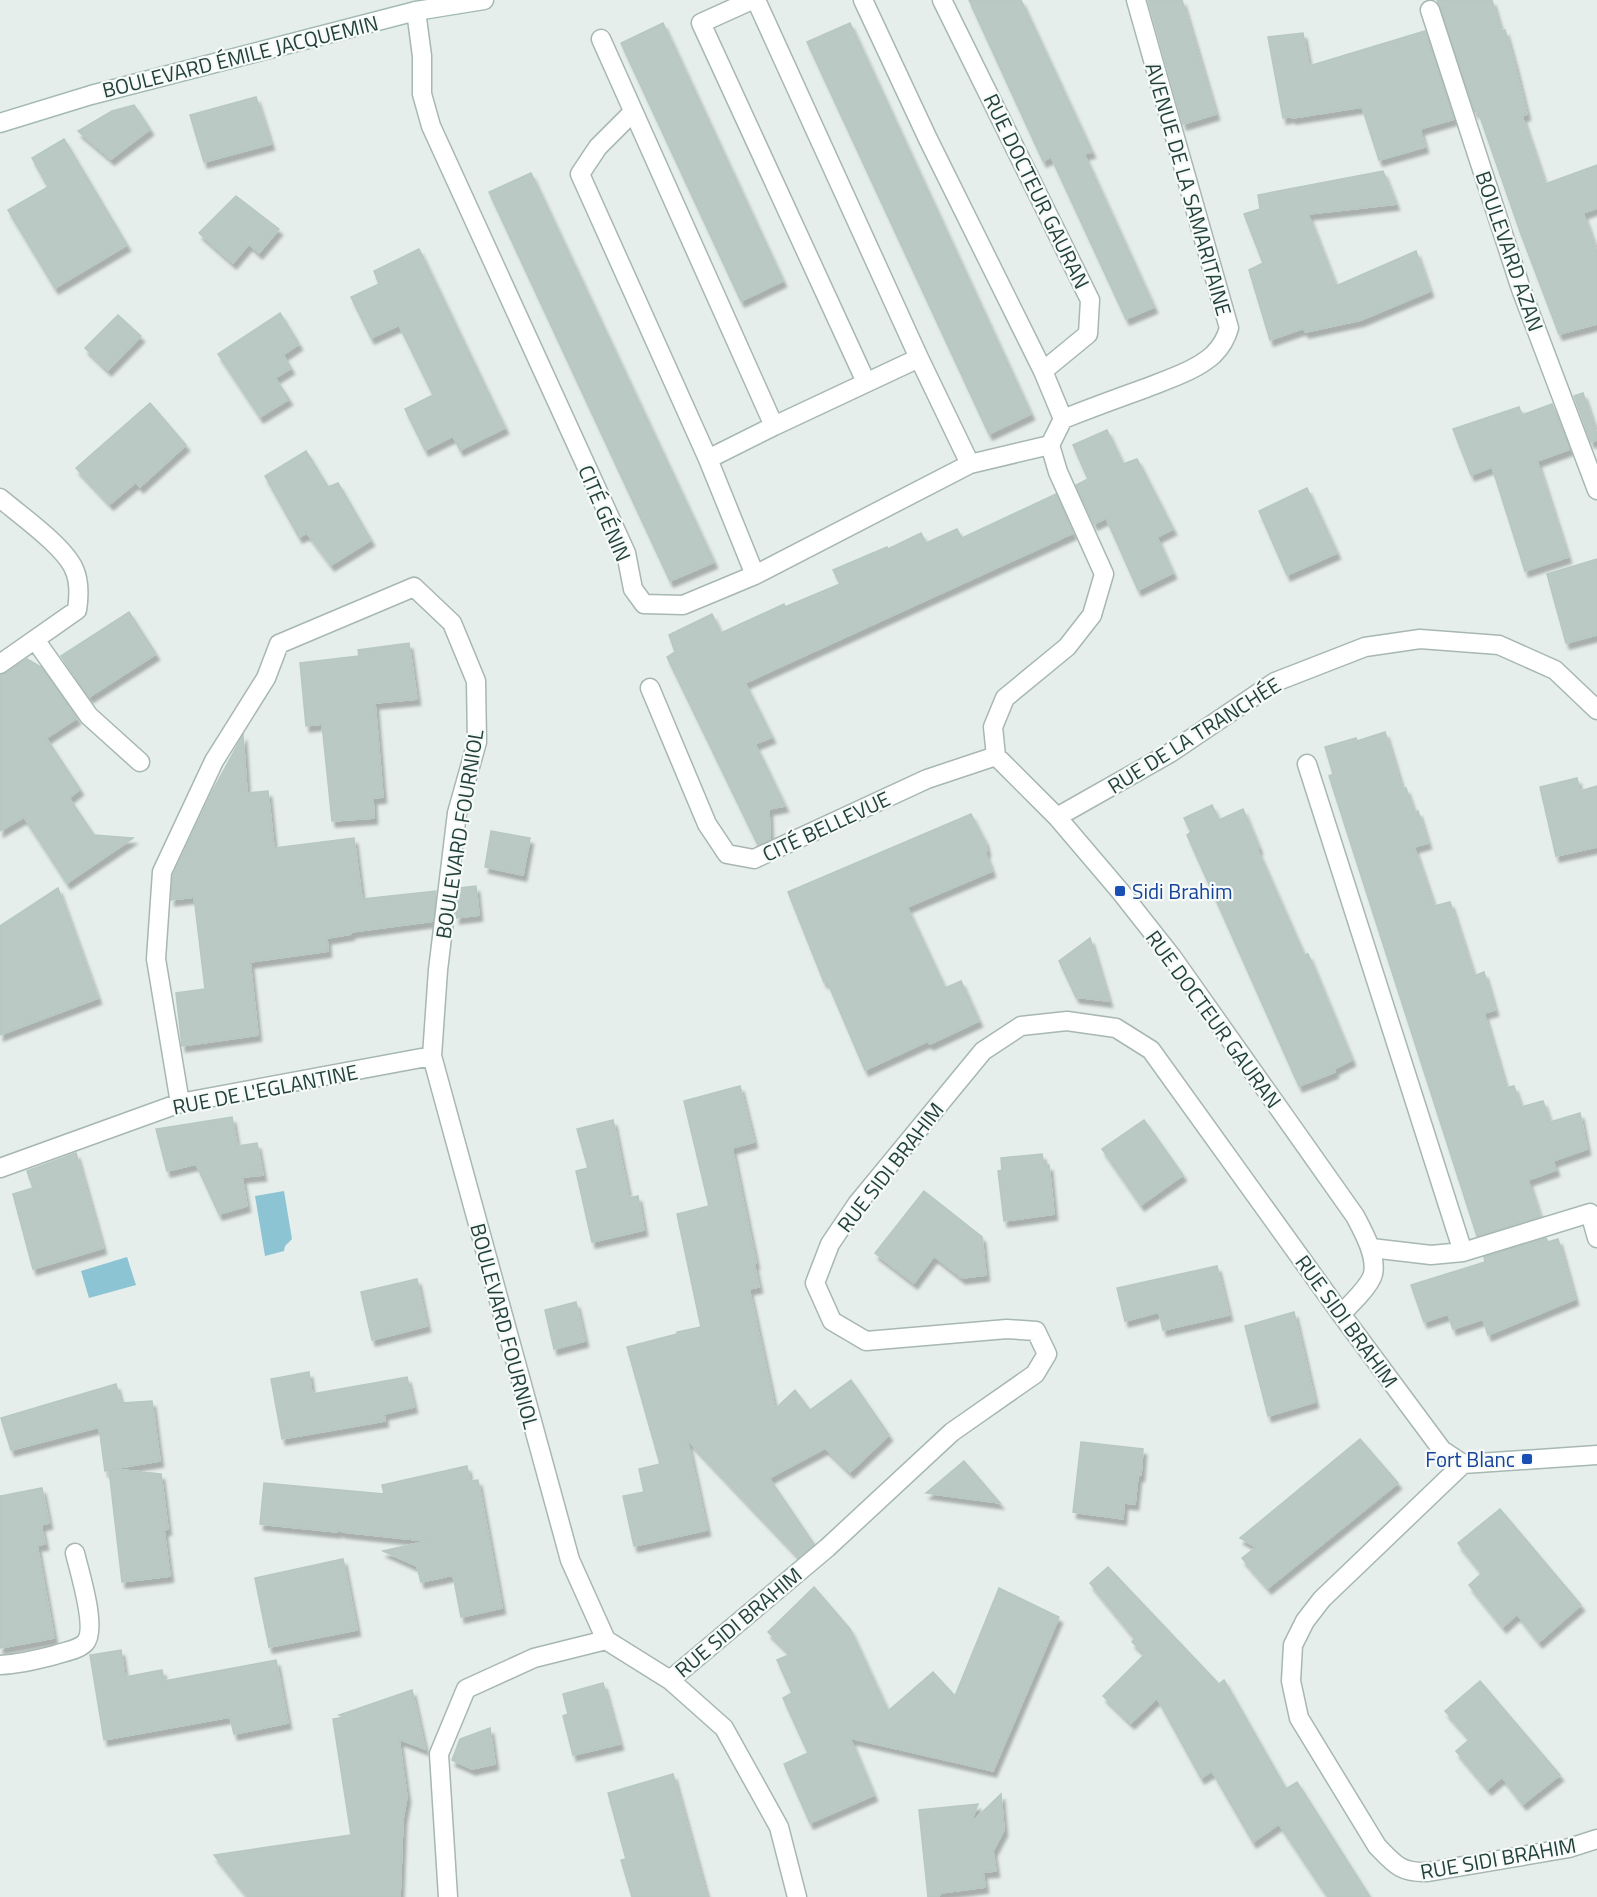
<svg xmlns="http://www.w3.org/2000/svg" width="1597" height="1897" viewBox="0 0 1597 1897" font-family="'Titillium Web',sans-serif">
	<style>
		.water { fill: #8cc4d4 }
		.building { fill: #bac9c4; stroke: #b7c8c2; stroke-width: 1.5; filter: url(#shadow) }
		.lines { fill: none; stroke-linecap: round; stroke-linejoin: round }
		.service-casing { stroke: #a7b7b3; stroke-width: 21 }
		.minor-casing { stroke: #a7b7b3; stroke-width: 21 }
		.secondary-casing { stroke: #a3bab3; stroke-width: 21 }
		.service { stroke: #fff; stroke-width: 18 }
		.minor { stroke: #fff; stroke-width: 18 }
		.secondary { stroke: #fff; stroke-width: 18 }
		.transit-dot { fill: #1a4fb4; stroke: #f6faf8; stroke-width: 2 }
		.labels { text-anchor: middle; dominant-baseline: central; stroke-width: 4.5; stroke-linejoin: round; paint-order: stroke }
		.street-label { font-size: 21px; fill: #23413b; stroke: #f6faf8 }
		.transit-label { font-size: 21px; fill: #164399; stroke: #f6faf8; text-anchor: start }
	</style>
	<defs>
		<filter id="shadow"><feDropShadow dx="3.5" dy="6" stdDeviation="1.5" flood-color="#0004"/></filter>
	</defs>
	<rect width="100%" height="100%" fill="#e5eeeb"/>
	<path class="water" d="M284 1191 292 1239 285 1246 284 1251 265 1256 255 1196Z
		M127 1257 136 1285 89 1298 81 1271Z"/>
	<path class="building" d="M969 0H1021L1092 152 1084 154 1154 307 1126 319 1051 157 1043 161Z
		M1148 0H1182L1216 114 1183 124Z
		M1437 0H1492L1501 31 1505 30 1514 62 1527 114 1522 116 1545 184 1597 165V208L1583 213 1597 252V324L1559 334 1521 234 1478 111 1475 112Z
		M663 23 783 281 741 301 621 43Z
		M850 23 1031 414 989 434 807 42Z
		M1425 31 1454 119 1420 129 1425 147 1379 160 1362 107 1292 118V116L1283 118 1268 37 1303 33 1309 66Z
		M256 97 271 144 204 162 190 115Z
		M134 105 150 129 111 159 78 131 112 111Z
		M64 139 127 245 55 288 8 210 48 187 32 158Z
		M1383 171 1396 204 1308 214 1336 286 1416 251 1430 291 1361 320 1305 332 1304 328 1270 340 1249 270 1263 263 1244 214 1260 209 1258 195Z
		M531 173 714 562 670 581 489 192Z
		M236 196 279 229 259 253 249 244 233 263 199 233Z
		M419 249 505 428 460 450 453 436 425 450 405 409 433 395 399 325 371 338 351 297 379 284 374 271Z
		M280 313 299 344 283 355 291 368 275 378 289 399 260 417 218 354Z
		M118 315 141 336 108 370 85 348Z
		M1583 393 1597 434V440L1591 442 1574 396Z
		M150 403 186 445 140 487 136 482 110 504 76 468Z
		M1552 404 1570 449 1537 461 1568 557 1525 571 1492 467 1471 475 1453 429 1519 407 1522 415Z
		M1107 430 1123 464 1137 459 1173 529 1157 537 1173 573 1138 590 1106 518 1094 524 1076 485 1088 479 1073 445Z
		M306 451 328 487 338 483 371 540 331 565 307 533 299 537 265 476Z
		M1307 488 1337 553 1287 575 1259 511Z
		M1056 494 1073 533 745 683 772 737 755 744 785 806 769 809 770 839 758 845 667 657 675 652 669 635 712 614 721 633 784 604 785 607 840 584 833 570 887 547 888 549 921 533 926 543 957 529 962 538Z
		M1597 559V635L1566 643 1547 574Z
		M129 612 156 654 89 697 61 656Z
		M409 643 417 699 375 703 383 797 373 798 374 818 332 821 322 724 306 726 300 663 359 656 358 650Z
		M27 659 41 667 77 718 46 738 80 789 69 798 94 835 133 838 67 883 24 817 0 831V675L6 673Z
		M1385 732 1402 788H1406L1414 812 1418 811 1428 843 1414 847 1434 906 1450 902 1474 976 1484 972 1495 1010 1484 1013 1506 1088 1514 1086 1521 1107 1543 1101 1550 1122 1580 1113 1587 1149 1553 1161 1556 1170 1528 1180 1540 1217 1477 1236 1329 776 1333 774 1325 747 1356 738 1357 741Z
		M243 735 247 793 268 791 274 848 354 838 362 899 436 891 433 921 351 932V934L327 938 328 951 250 962 258 1035 182 1046 176 993 205 989 194 897 171 900 173 875 213 790Z
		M1577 778 1580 791 1597 786V847L1556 856 1540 787Z
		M1212 805 1219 820 1243 809 1259 848 1257 849 1304 955 1308 954 1352 1060 1334 1069 1335 1072 1299 1086 1187 835 1191 832 1184 818Z
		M971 814 985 841 987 851 985 852 992 871 907 907 945 988 961 981 979 1021 930 1044 928 1041 865 1070 827 981 824 982 788 892Z
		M491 831 530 838 523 875 485 867Z
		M476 886 479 915 456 918 459 888Z
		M58 888 98 998 0 1035V926Z
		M1090 938 1109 1001 1076 997 1059 961Z
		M740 1086 754 1142 732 1148 756 1263H754L759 1287 749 1289 775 1409 795 1390 810 1410 851 1380 889 1435 850 1472 825 1448 769 1478 814 1544 799 1557 687 1439 707 1530 634 1546 623 1496 644 1492 639 1469 660 1464 627 1347 677 1334V1332L701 1327 677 1214 709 1206 684 1101Z
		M232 1117 237 1146 257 1143 263 1175 242 1177 247 1206 219 1214 196 1164 167 1171 156 1129Z
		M613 1120 629 1198 638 1196 644 1230 592 1242 576 1171 588 1168 577 1129Z
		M1144 1120 1183 1175 1141 1205 1102 1149Z
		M76 1153 103 1248 33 1269 13 1194 33 1188 27 1171Z
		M1042 1154 1044 1165H1049L1054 1214 1004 1221 998 1171 1002 1170 1001 1158Z
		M924 1191 982 1237 986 1275 962 1278 934 1256 914 1283 875 1253Z
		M1546 1238 1548 1242 1558 1239 1575 1299 1488 1335 1483 1319 1453 1329 1448 1314 1424 1322 1411 1285 1485 1262 1484 1257Z
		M1217 1266 1229 1315 1163 1330 1159 1312 1125 1321 1117 1288Z
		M417 1279 427 1326 372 1340 361 1292Z
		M576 1302 585 1341 554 1349 545 1310Z
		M1294 1312 1315 1402 1268 1416 1245 1326Z
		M309 1372 312 1394 407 1377 414 1407 384 1414 385 1421 282 1439 271 1379Z
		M116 1384 121 1403 152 1401 160 1461 112 1469 161 1474 168 1529 164 1530 170 1576 122 1582 109 1470 105 1471 99 1427 11 1450 1 1418Z
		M1360 1439 1398 1483 1268 1588 1242 1558 1256 1547 1240 1538Z
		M1081 1442 1143 1449 1141 1475 1138 1476 1135 1504 1124 1503 1123 1519 1073 1512Z
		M964 1461 1000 1503 926 1493Z
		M467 1466 470 1481 478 1480 502 1608 461 1617 453 1575 421 1582 417 1566 383 1551 427 1541 343 1532 337 1530V1532L260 1524 264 1483 384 1494 382 1485Z
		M42 1488 49 1523 41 1525 45 1544 37 1545 54 1638 0 1648V1496Z
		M1500 1509 1581 1605 1539 1642 1517 1614 1503 1627 1469 1585 1482 1573 1458 1543Z
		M343 1559 357 1630 269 1647 255 1578Z
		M1108 1567 1219 1684 1224 1680 1286 1789 1297 1782 1370 1897H1328L1279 1824 1253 1842 1212 1771 1201 1778 1157 1698 1131 1723 1103 1696 1145 1654 1132 1642 1135 1638 1090 1583Z
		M814 1587 850 1629 888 1711 933 1672 955 1696 999 1588 1059 1617 993 1771 850 1738 874 1795 810 1823 784 1764 808 1753 783 1698 792 1693 777 1660 791 1654 768 1632Z
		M121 1650 125 1677 162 1670 164 1681 276 1660 288 1723 234 1734 230 1717 104 1740 90 1655Z
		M1480 1681 1560 1775 1523 1804 1502 1777 1488 1789 1456 1751 1470 1739 1445 1711Z
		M603 1683 620 1744 573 1755 563 1716 568 1714 563 1694Z
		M412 1690 425 1749 399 1739 407 1797 403 1819 400 1897H248L214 1855 351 1835 333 1719 344 1717 339 1715Z
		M490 1728 495 1764 472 1769 452 1760 460 1739Z
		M673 1774 707 1897H632L621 1860 626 1859 608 1793Z
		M1001 1794 1004 1830 993 1851 996 1871 983 1872 985 1887 940 1893 939 1897H928L919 1810 978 1804 970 1824Z"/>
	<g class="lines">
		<defs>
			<path id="service" d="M752 0 701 23 866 382
				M756 0 919 358 970 464
				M416 11 422 56V94L431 126 626 553 633 589 644 604 683 605 755 575 970 464 1050 445
				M601 39 774 426
				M632 113 598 147 580 174 708 459 755 575
				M708 459 774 426 919 358
				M650 688 707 824 727 854 754 859 927 779 996 756
				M1307 764 1463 1252
				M1371 1248 1431 1255 1463 1252 1590 1213 1597 1238"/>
			<path id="minor" d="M863 0 928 139 1043 371 1063 419 1050 445 1058 472 1104 574 1092 615 1067 647 1005 698 993 727 996 756 1057 817 1120 891 1172 957 1355 1216C1363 1231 1377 1256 1373 1274 1370 1286 1350 1305 1341 1314
				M942 0 1090 300 1088 334 1043 371
				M1430 10 1521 289 1597 490
				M1063 419C1091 408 1118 398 1146 388 1168 379 1195 371 1213 355 1221 347 1226 339 1229 328L1136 0
				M0 498C20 515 64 546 74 569 80 582 79 597 77 610L0 664
				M36 641 89 716 140 762
				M1057 817 1170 753 1275 682 1365 647 1420 639 1499 645 1555 670 1597 710
				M180 1103 156 959 162 872 214 761 266 678 279 644 414 587 452 623 476 681 477 742 457 813 438 970 432 1056 570 1560 606 1640
				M0 1168 180 1103 432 1056
				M1463 1464 1322 1599 1305 1621 1293 1645 1291 1681 1299 1718 1377 1846C1395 1865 1401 1873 1428 1872L1569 1848 1597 1839
				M0 1665C19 1664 36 1660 55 1655 63 1652 78 1650 85 1643 98 1629 79 1571 75 1553
				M670 1680 724 1728 779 1827 797 1897
				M448 1897 439 1754 466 1689 534 1658 606 1640 670 1680 827 1548 952 1432 1035 1374 1047 1354 1036 1331 1007 1329 866 1341 832 1321 815 1283 830 1244 857 1204 983 1051 1021 1026 1067 1021 1116 1028 1151 1050 1341 1314 1442 1450 1463 1464 1597 1455"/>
			<path id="secondary" d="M0 123 91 95 416 11 484 0"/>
		</defs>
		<use href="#service" class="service-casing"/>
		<use href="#minor" class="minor-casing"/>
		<use href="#secondary" class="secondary-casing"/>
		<use href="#service" class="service"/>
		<use href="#minor" class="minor"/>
		<use href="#secondary" class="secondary"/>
	</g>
	<g class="transit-dot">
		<rect x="1114" y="885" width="12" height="12" rx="3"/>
		<rect x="1521" y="1453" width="12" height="12" rx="3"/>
	</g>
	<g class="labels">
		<g class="street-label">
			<text transform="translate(240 56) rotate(-14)">BOULEVARD ÉMILE JACQUEMIN</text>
			<text transform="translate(1189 189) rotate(74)">AVENUE DE LA SAMARITAINE</text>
			<text transform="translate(1037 191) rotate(64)">RUE DOCTEUR GAURAN</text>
			<text transform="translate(1510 251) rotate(71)">BOULEVARD AZAN</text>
			<text transform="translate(605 513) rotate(67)">CITÉ GÉNIN</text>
			<text transform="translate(1194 735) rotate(-32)">RUE DE LA TRANCHÉE</text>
			<text transform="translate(826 826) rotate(-25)">CITÉ BELLEVUE</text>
			<text transform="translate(459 834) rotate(-81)">BOULEVARD FOURNIOL</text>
			<text transform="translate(1214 1019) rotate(54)">RUE DOCTEUR GAURAN</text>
			<text transform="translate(265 1089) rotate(-11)">RUE DE L'EGLANTINE</text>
			<text transform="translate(890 1167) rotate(-52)">RUE SIDI BRAHIM</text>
			<text transform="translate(1347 1321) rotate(54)">RUE SIDI BRAHIM</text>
			<text transform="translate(505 1326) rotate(75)">BOULEVARD FOURNIOL</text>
			<text transform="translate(738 1622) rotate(-40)">RUE SIDI BRAHIM</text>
			<text transform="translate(1498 1858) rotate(-10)">RUE SIDI BRAHIM</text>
		</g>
		<g class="transit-label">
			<text x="1132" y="891">Sidi Brahim</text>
			<text x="1515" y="1459" text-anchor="end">Fort Blanc</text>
		</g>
	</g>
</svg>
